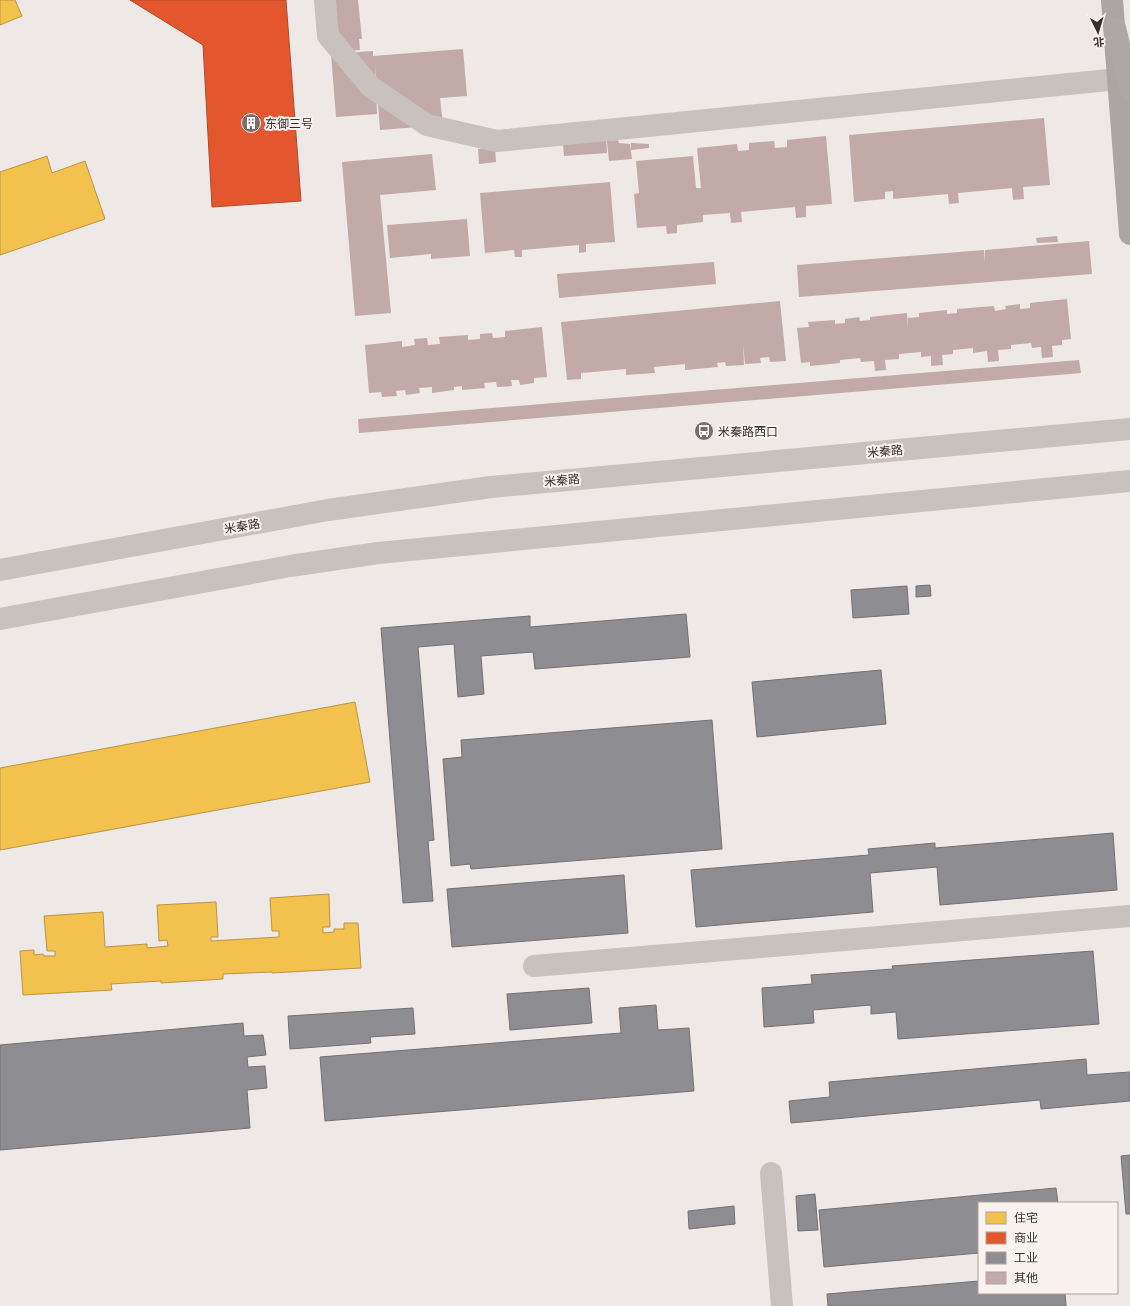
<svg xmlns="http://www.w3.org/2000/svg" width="1130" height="1306" viewBox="0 0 1130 1306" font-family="'Noto Sans','Noto Sans SC',sans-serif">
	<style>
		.homes { fill: #f2c14e; stroke: #ba9544 }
		.shops { fill: #e4572e; stroke: #b14a2d }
		.industry { fill: #8d8d92; stroke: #747073 }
		.building { fill: #c1aaa8 }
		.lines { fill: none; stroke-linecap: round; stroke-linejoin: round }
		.minor { stroke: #c8c1be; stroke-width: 22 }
		.major { stroke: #ada5a3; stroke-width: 22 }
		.highway { stroke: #ada7a5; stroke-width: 22 }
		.labels { text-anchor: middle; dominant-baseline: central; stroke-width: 4; stroke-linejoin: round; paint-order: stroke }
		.poi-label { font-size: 12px; fill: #392d2c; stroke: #faf2ee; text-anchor: start }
		.street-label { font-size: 12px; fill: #392d2c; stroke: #faf2ee }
	</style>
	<rect width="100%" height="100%" fill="#eee8e6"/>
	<path class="homes" d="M0 0H15L22 16 0 25Z
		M47 156 52 173 85 161 105 219 0 255V172Z
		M355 702 370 782 0 850V768Z
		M329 894 330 927H323V933L334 932V929H344V923H358L361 968 272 973V972L223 974V979L161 983V981L111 984 112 990 23 995 20 951 34 950V955L43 954 44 956H55V951H47L44 916 103 912 105 947 147 944V948L168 946 167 940 159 941 157 905 216 902 218 937H211V941L279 937V931H272L270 898Z"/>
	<path class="shops" d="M130 0H286L301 201 212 207 203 45Z"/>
	<path class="industry" d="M930 585 931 596 916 597V586Z
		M907 586 909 614 853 618 851 590Z
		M686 614 690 657 535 669 533 652 481 656 484 694 458 697 454 644 418 647 434 840 428 841 433 901 403 903 381 628 530 616V627Z
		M881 670 886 724 757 737 752 682Z
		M712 720 722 849 471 869 470 864 451 866 443 759 462 757 461 740Z
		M1113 833 1117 890 940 905 937 867 870 873 873 912 696 927 691 870 869 855 868 849 935 843V848Z
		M624 875 628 933 452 947 447 889Z
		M1093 951 1099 1024 898 1039 896 1012 871 1014V1005L813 1010 814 1023 764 1027 762 988 812 984 811 975 893 969 892 966Z
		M589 988 592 1023 510 1030 507 994Z
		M656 1005 658 1030 689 1028 694 1091 325 1121 320 1057 621 1033 619 1008Z
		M413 1008 415 1034 370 1037 371 1043 290 1049 288 1016Z
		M243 1023 244 1036 263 1035 266 1055 247 1057 248 1067 265 1066 267 1088 247 1090 250 1128 0 1150V1045Z
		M1086 1059 1087 1075 1130 1072V1101L1041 1109 1040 1100 791 1123 789 1101 830 1097 829 1082Z
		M1130 1155V1214H1126L1121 1156Z
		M1056 1188 1058 1203H979V1253L824 1267 819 1210Z
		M815 1194 818 1230 798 1231 796 1196Z
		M734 1206 735 1224 689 1229 688 1211Z
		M979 1281V1293H1065L1066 1306H828L827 1294Z"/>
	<path class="building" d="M329 0H358L362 39H359L360 50 330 53Z
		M463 49 467 96 440 98 443 125 380 130 375 65 377 114 336 117 331 54 373 51V56Z
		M1044 118 1050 185 1023 187 1024 199 1013 200 1012 188 958 193 959 203 949 204 948 194 893 199V191L885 192V199L854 202 849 135Z
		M562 134 606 135 607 153 564 156Z
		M826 136 832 204 806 206V217L796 218 795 207 741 212 742 222 731 223 730 213 703 215V222L677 225V233L667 234 666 226 637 228 634 194 639 193 636 161 693 156 696 188H701L697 148 737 144 738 151 749 150V143L774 141 775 148 787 147V140Z
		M618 140 619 143 630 144 632 159 609 161 607 141Z
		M631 143 649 144V148L631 150Z
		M495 148 496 162 479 164 478 149Z
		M432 154 436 190 380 195 391 313 355 316 342 162Z
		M610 182 615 242 586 244V252L579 253V245L522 250V257H515L514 250 485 253 480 193Z
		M467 219 470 256 431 259V254L390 258 387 225Z
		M1057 236 1058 242 1037 243 1036 238Z
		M1089 241 1092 274 799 297 797 265 984 250 985 263V250Z
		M714 262 716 284 559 298 557 274Z
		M1067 299 1071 339 1062 340V345L1052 346 1053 357 1042 358 1041 347 1032 348 1031 343 1011 345V349L998 350 999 361 988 362 987 351 973 353V348L953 350V354L942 355 943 365 931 366V356L921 357V352L899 354V359L885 360 886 370 875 371 874 361 861 362 860 358 840 360V363L810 366V362L801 363 797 328 809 327 808 322 835 320V324L845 323V319L859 317 860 321 870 320V317L907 313 908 329V318L919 317V313L947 310V314L957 313V309L994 306 995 311 1006 309 1005 306 1020 304V309L1030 308V303Z
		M780 301 786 361 770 362 769 357 760 358 761 363 745 364 743 343 744 365 726 366 725 362 717 363 718 367 685 370V364L654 367 655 373 626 375V369L581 373V379L567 380 561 322Z
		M542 327 547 377 534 378V383L520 385 519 380H511L512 386 497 387 496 382 484 383 485 388 462 390V386L454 387V390L432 393V387L419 388 420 393 406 395 405 390 396 391 397 396 382 397 381 392 369 393 365 345 402 341V347L415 345 414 339 427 338 428 345 440 344 439 337 468 335V340L480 339V334L492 333 493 338 505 337V331Z
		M1079 360 1081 373 359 433 358 419Z"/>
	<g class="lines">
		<path class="minor" d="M325 0 328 36 371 87 427 125 497 141 1119 79
			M0 570 328 510 491 487 1130 429
			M0 619 290 566 378 553 1130 481
			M534 966 1130 916
			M771 1173 782 1306"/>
		<path class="major" d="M1112 0 1130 234"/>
		<path class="highway" d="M1115 28 1130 89"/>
	</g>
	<defs>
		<symbol id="building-disc" viewBox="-11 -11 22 22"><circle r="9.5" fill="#786e6d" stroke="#faf2ee"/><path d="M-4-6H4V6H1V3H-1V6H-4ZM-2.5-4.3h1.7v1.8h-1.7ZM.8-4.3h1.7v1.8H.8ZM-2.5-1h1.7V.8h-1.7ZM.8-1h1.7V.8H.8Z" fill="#fff"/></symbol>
		<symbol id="bus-disc" viewBox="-11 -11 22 22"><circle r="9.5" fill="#786e6d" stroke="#faf2ee"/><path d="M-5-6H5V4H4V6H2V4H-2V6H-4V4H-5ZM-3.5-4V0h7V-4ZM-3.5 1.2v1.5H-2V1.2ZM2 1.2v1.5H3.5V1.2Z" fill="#fff"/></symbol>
	</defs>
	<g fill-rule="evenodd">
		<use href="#building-disc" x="240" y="112" width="22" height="22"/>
		<use href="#bus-disc" x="693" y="420" width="22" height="22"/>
	</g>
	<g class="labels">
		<g class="poi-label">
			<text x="265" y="123">东御三号</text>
			<text x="718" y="431">米秦路西口</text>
		</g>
		<g class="street-label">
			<text transform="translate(885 451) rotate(-5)">米秦路</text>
			<text transform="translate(562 480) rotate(-5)">米秦路</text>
			<text transform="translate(242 526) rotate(-10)">米秦路</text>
		</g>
	</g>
	<rect x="978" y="1202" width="140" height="92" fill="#faf2ee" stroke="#ada3a0"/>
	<rect x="986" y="1212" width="20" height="12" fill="#f2c14e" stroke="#ada3a0"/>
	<text x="1014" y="1222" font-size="12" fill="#392d2c">住宅</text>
	<rect x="986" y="1232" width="20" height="12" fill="#e4572e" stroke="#ada3a0"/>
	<text x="1014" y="1242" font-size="12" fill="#392d2c">商业</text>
	<rect x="986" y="1252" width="20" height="12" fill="#8d8d92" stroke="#ada3a0"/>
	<text x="1014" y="1262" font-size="12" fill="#392d2c">工业</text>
	<rect x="986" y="1272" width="20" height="12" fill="#c1aaa8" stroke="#ada3a0"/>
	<text x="1014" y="1282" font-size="12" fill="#392d2c">其他</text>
	<g transform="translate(1098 32) rotate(175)" stroke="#faf2ee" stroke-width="3" paint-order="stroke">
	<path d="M0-3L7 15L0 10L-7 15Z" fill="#392d2c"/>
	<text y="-6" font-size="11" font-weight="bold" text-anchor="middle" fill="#392d2c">北</text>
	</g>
</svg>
